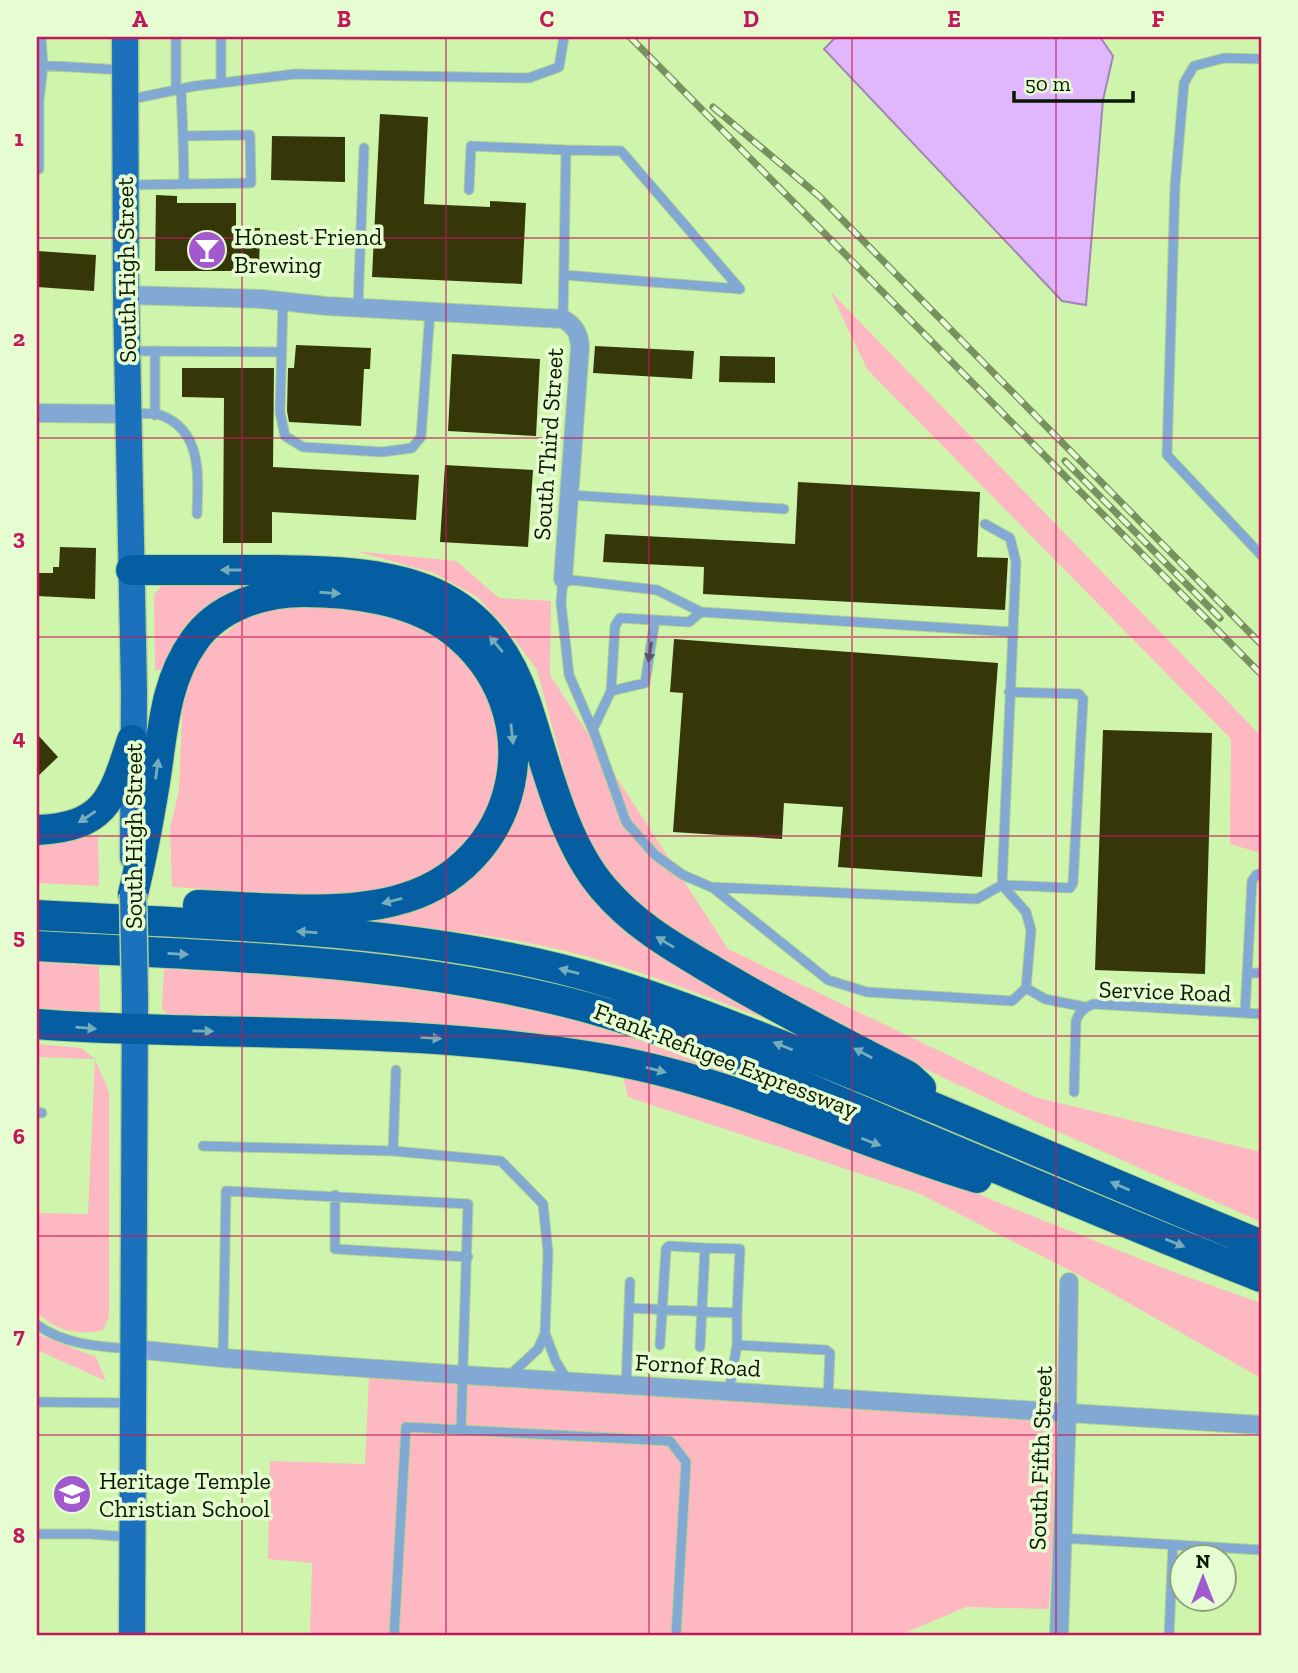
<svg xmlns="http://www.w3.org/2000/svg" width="1298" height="1673" viewBox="0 0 1298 1673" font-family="'Zilla Slab',serif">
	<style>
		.green { fill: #fdb8c1 }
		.water { fill: #e0b6fd; stroke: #a087b1; stroke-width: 2 }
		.building { fill: #363709 }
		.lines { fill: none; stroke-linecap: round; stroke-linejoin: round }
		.service-casing { stroke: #b0d291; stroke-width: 11 }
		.minor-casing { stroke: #b0d291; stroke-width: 20 }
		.primary-casing { stroke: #b0d291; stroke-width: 29 }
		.motorway-casing { stroke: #b0d291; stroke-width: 32 }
		.service { stroke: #82a9d3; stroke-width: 9 }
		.minor { stroke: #82a9d3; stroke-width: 18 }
		.primary { stroke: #1c71bd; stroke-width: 26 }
		.motorway { stroke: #055da2; stroke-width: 30 }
		.rail-casing { stroke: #77915f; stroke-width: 7 }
		.rail { stroke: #e6fdd2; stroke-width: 4.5; stroke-dasharray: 13; stroke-linecap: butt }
		.primary-bridge-casing { stroke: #b0d291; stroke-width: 29; stroke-linecap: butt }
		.primary-bridge { stroke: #1c71bd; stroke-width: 26 }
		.oneway { fill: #76adba }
		.oneway2 { fill: #46606a }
		.grid { fill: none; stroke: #c2185b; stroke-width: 2; stroke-opacity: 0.55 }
		.labels { text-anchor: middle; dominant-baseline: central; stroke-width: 7; stroke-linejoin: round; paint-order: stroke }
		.poi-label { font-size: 24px; fill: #0b1800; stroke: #e6fdd2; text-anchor: start }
		.street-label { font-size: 24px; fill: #0b1800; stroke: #e6fdd2 }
		.neatline { fill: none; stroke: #c2185b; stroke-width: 2.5 }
		.grid-label { font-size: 23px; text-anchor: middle; font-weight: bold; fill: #c2185b }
	</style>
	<rect width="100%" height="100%" fill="#cff5ad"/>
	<path class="green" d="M830 291 1261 736V853L1230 844 1231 739 867 369Z
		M355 551 456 561 499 598 551 601 550 675 728 949 1035 1097 1261 1152V1222L1032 1120 896 1055 668 932 624 893 579 826 537 670 506 628 477 597 434 573Z
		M168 578 256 581V587L173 647 162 670H155L154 595Z
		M317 605 375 613 428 627 464 654 502 726 492 813 466 849 403 888 358 894H292L172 887 170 829 179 790 183 694 194 657 245 618 283 607Z
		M523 733 565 851 782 1025C717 1001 652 974 585 956 507 935 426 928 347 918L451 887Z
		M98 836 99 886 37 883V840Z
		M37 962 99 966 100 1012 37 1008Z
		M164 969C291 975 418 984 543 1013 605 1027 665 1049 725 1071L723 1079 170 1017 162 1009Z
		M37 1044 81 1048 95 1059 109 1092V1317L103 1330C77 1336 57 1331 37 1313V1213L88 1214 95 1059 37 1057Z
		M622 1072 921 1168 992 1200 1168 1270 1261 1303V1378L1079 1275 918 1193 628 1097Z
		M37 1334 96 1357 106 1381 37 1350Z
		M369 1376 1058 1421 1049 1609 966 1607 898 1636H310L312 1563 268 1559 270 1461 365 1464Z"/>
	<path class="water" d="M836 37H1100L1113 56 1103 100 1086 305 1062 301 824 49Z"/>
	<path class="building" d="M380 114 428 117 424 204 490 207V201L526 203 522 284 372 277Z
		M272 136 345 137V182L271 180Z
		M156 195 177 196V203H236V228H260L259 271H155Z
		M37 251 96 255 94 291 37 287Z
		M296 345 371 348 370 369H364L361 426 289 422 287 411 288 368H294Z
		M595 346 694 351 692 379 593 373Z
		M452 354 540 359 536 436 448 431Z
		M720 356 775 357V383L719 382Z
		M182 368H274L273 467 419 475 416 520 272 512V543H223L224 398 182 397Z
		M445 465 533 470 528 547 440 542Z
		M798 482 980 492 977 557 1008 558 1005 610 703 594 704 567 603 562 605 534 795 544Z
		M60 547 96 548 95 599 37 596V573H53V567H59Z
		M674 639 998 663 982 877 838 867 843 807 784 803 782 839 673 832 683 693 670 692Z
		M1103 730 1212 733 1205 974 1095 970Z
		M37 734 58 757 37 777Z"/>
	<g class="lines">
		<defs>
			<path id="service" d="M1261 59 1224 58 1194 66 1184 83 1175 186 1167 455 1261 555
				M37 65 123 70
				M221 83V37
				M181 89 183 136
				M176 90V37
				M127 100 195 86 295 74 529 78 559 67 564 37
				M37 169H39V101L43 66 41 37
				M127 185 251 183 250 135 183 136 184 184
				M469 190 471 146 566 150
				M283 301 280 412 285 436 303 447 382 452 412 448 421 437 430 311
				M358 307 364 148
				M563 319 566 150 621 151 740 289 564 275
				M128 351 281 352
				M129 414C139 414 154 412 163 416 203 433 198 478 197 514
				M155 415V351
				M570 495 784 509
				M985 524 1010 538 1016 562 1002 885 977 899 711 887 683 875 655 855 626 822 595 735 569 675 561 603 563 579 657 590 701 612 1012 632
				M655 620 689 622 701 612
				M593 729 611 691 615 626 620 618 655 620 645 683 611 691
				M1002 885 1070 888 1073 883 1083 699 1079 694 1009 692
				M712 887 828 980 867 992 1012 1001 1026 988 1031 930 1026 912 1002 885
				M1247 973H1261
				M1026 988 1045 999 1085 1007
				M1245 1013 1252 881 1256 875 1261 873
				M1074 1092 1076 1021C1079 1012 1084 1008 1093 1004L1261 1014
				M37 1112 42 1113
				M203 1146 393 1151 501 1161 543 1204 548 1252 545 1333 538 1349 510 1375
				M393 1151 396 1070
				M335 1195V1249L468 1257
				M705 1248 740 1249 737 1313
				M629 1308 630 1282
				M37 1325C66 1345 97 1346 131 1349
				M545 1333 556 1362 568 1381
				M660 1345 666 1249 669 1246 705 1248 700 1347
				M223 1358 226 1191 468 1204 461 1430
				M626 1385 629 1308 737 1313V1345L826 1350 830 1353 828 1397
				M729 1391 737 1345
				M37 1402 130 1403
				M37 1534H90L129 1537
				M1062 1538 1261 1550
				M394 1636 406 1427 670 1441 686 1462 676 1636
				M1169 1636 1173 1545"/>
			<path id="minor" d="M126 295 262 299 326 306 563 319C575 326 579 333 580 347L563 579
				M37 413 128 414
				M133 1349 223 1358 464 1375 1261 1425
				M1059 1636 1067 1413 1069 1282"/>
			<path id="primary" d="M125 37 126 295 134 690 133 857
				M132 1636 135 998"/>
			<path id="motorway" d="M131 570C178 570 226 570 273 570 389 571 484 578 526 703 546 763 562 840 603 888 635 926 675 948 717 973 779 1010 844 1043 908 1076L921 1088
				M37 830C106 827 113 798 132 740
				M133 894C142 857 149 819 155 782 163 732 164 683 194 641 218 606 264 592 304 592 352 592 411 600 450 629 556 709 523 870 394 901 334 916 260 907 198 905
				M37 915C211 925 390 927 561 969 649 991 732 1026 816 1059 965 1119 1112 1184 1261 1245
				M37 946C222 957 412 959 592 1009 698 1039 798 1084 899 1127 1019 1178 1139 1229 1261 1277
				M37 1024C95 1029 152 1029 211 1031 345 1034 478 1036 611 1060 738 1083 854 1141 977 1178"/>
		</defs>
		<use href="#service" class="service-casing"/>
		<use href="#minor" class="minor-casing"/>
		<use href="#primary" class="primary-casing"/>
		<use href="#motorway" class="motorway-casing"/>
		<use href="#service" class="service"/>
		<use href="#minor" class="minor"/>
		<use href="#primary" class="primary"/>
		<use href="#motorway" class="motorway"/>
		<defs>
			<path id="rail" d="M630 37 1261 674
				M713 107 819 196 1261 644
				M1065 461 1220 618"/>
		</defs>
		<use href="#rail" class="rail-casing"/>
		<use href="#rail" class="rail"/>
		<defs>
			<path id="primary-bridge" d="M133 894 135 998"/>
		</defs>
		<use href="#primary-bridge" class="primary-bridge-casing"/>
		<use href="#primary-bridge" class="primary-bridge"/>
	</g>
	<defs><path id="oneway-solid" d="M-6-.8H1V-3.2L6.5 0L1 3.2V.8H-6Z" transform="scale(1.75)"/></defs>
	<g class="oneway">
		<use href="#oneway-solid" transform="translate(231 570) rotate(-180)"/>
		<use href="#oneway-solid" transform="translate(330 593) rotate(4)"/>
		<use href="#oneway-solid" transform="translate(496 644) rotate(-130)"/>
		<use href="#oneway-solid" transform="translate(512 734) rotate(84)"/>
		<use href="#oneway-solid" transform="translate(157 769) rotate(-82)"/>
		<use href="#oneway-solid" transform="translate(87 817) rotate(146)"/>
		<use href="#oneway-solid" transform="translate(392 901) rotate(166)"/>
		<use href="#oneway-solid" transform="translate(307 932) rotate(-176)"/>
		<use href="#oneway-solid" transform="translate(665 942) rotate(-149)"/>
		<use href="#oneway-solid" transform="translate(178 954) rotate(3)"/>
		<use href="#oneway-solid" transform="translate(569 971) rotate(-165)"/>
		<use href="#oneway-solid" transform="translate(86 1028) rotate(5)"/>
		<use href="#oneway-solid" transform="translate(203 1031) rotate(1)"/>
		<use href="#oneway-solid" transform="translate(431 1038) rotate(4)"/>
		<use href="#oneway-solid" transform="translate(783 1046) rotate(-158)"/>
		<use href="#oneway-solid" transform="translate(863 1053) rotate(-152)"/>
		<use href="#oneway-solid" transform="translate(656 1070) rotate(14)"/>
		<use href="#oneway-solid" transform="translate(871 1142) rotate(21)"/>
		<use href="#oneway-solid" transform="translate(1120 1186) rotate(-157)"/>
		<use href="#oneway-solid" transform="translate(1175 1243) rotate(22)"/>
	</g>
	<use class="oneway2" href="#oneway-solid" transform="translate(650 652) rotate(99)"/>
	<path class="grid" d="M242 37V1636M446 37V1636M649 37V1636M852 37V1636M1056 37V1636M37 238H1261M37 438H1261M37 637H1261M37 836H1261M37 1036H1261M37 1236H1261M37 1435H1261"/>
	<defs>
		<symbol id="bar-disc" viewBox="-11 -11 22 22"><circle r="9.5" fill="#a159cd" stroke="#e6fdd2"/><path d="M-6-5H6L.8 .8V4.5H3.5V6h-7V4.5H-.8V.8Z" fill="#fff"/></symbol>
		<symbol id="school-disc" viewBox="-11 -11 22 22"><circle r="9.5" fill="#a159cd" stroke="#e6fdd2"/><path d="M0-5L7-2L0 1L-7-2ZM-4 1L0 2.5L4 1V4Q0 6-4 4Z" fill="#fff"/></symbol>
	</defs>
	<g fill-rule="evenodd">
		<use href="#bar-disc" x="185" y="228" width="44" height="44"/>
		<use href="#school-disc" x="50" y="1472" width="44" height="44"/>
	</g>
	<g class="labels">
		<g class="poi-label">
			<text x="234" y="236">Honest Friend<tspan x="234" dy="28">Brewing</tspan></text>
			<text x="99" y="1480">Heritage Temple<tspan x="99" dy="28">Christian School</tspan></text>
		</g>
		<g class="street-label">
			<text transform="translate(126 270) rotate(-91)">South High Street</text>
			<text transform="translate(548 444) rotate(-86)">South Third Street</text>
			<text transform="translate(133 836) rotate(-90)">South High Street</text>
			<text transform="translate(1165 991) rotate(2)">Service Road</text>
			<text transform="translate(726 1060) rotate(21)">Frank-Refugee Expressway</text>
			<text transform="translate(698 1365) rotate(3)">Fornof Road</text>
			<text transform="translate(1040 1458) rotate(-88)">South Fifth Street</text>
		</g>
	</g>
	<rect width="1298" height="1673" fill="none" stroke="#e6fdd2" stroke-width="77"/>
	<g transform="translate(1203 1578)"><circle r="33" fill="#e6fdd2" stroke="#8ea17e" stroke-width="2"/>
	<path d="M0-5L12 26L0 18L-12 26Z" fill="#a159cd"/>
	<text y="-10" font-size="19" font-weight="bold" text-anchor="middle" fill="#0b1800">N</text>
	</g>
	<path d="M1014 91v10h119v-10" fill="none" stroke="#0b1800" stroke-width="3.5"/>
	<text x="1025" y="91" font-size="21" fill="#0b1800" stroke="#e6fdd2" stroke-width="5" paint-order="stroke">50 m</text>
	<rect x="38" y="38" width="1222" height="1596" class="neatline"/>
	<g class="grid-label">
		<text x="140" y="27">A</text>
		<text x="344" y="27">B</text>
		<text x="547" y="27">C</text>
		<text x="751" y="27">D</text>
		<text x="954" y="27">E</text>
		<text x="1158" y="27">F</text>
		<text x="19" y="146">1</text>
		<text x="19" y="346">2</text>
		<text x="19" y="545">3</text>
		<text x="19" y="745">4</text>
		<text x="19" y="944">5</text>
		<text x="19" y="1144">6</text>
		<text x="19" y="1343">7</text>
		<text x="19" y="1543">8</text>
	</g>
</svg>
